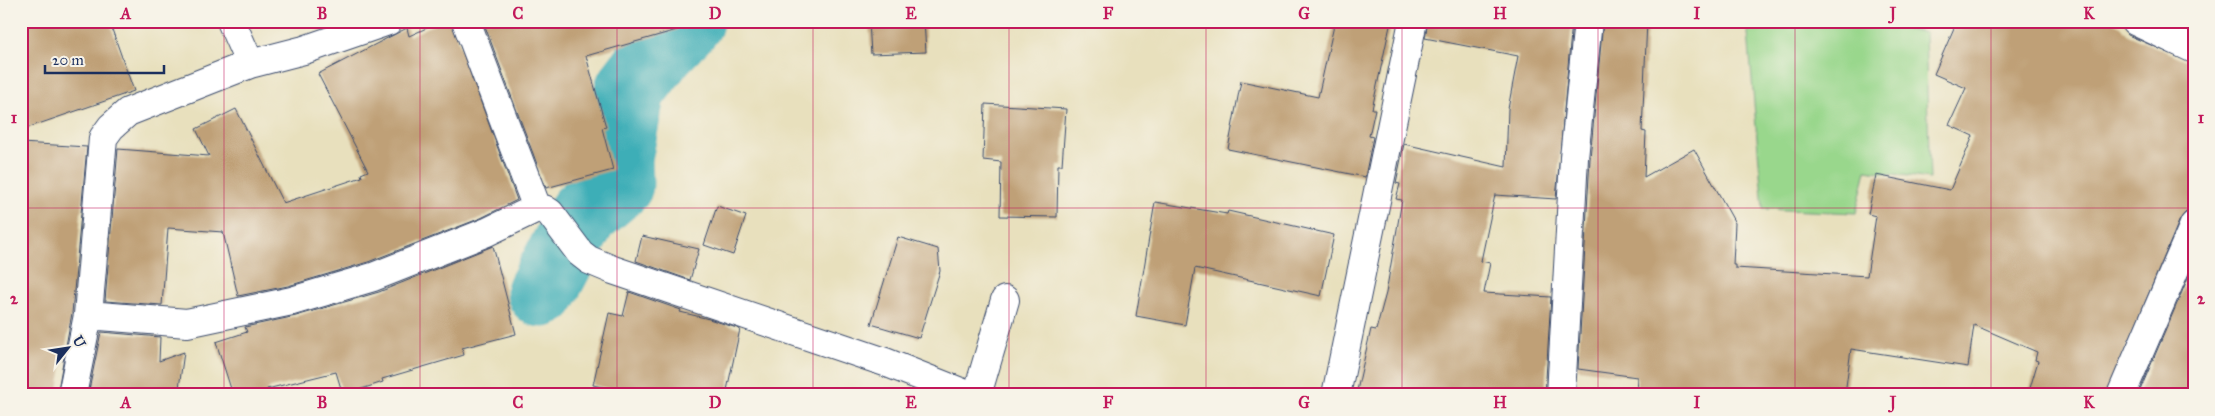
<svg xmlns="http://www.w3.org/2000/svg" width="2215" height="416" viewBox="0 0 2215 416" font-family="'IM FELL Great Primer',serif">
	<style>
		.green { fill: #99d78c; stroke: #5a8375 }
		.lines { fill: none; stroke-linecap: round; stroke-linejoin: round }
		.river { stroke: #3daeb7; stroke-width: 71 }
		.building { fill: #bfa077 }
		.minor-casing { stroke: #3a4a6c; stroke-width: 30 }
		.minor { stroke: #fff; stroke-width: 28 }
		.grid { fill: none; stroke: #c2185b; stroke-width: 1; stroke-opacity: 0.55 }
		.neatline { fill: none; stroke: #c2185b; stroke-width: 2 }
		.grid-label { font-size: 16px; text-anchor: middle; font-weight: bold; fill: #c2185b }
	</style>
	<rect width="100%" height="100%" fill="#f7f3e8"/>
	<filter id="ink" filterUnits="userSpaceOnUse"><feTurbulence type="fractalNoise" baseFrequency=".02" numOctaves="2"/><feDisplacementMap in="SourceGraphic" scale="10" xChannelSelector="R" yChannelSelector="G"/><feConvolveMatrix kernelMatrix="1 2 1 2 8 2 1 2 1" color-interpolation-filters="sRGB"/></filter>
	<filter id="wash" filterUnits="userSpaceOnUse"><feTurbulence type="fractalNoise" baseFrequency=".0096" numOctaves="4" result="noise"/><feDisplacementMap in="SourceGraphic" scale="20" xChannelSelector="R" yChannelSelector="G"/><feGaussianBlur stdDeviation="1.12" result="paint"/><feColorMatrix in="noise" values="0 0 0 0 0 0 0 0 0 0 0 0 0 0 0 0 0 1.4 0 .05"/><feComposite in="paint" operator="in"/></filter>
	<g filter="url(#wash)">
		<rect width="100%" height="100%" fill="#e8e0bd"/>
		<path class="green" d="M1747 21H1873L1925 33 1930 179 1866 170 1856 213 1763 209Z"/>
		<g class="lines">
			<path class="river" d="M542 292 583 214 618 184 617 158 630 90 661 49 688 21"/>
		</g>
		<g id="blocks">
			<path class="building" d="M21 21H109L134 91 21 130Z
				M442 21H451L517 200 481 218 368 262 288 286 238 296 223 232 168 228 162 305 105 301 118 149 209 156 196 129 236 109 283 203 362 177 361 174 368 171 318 74 407 28 409 36Z
				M483 21H676L677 30 586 56 606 127 602 128 613 170 546 188Z
				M869 21H924L926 52 871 54Z
				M1335 21H1391L1372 109H1375L1369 136 1373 137 1365 177 1228 149 1241 81 1318 97Z
				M1428 21 1572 22 1556 199 1495 195 1481 261 1490 263 1484 293 1551 297 1545 395H1356L1371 329 1376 330 1386 293 1402 200 1396 199 1400 184 1396 183 1404 144 1506 167 1508 109 1518 56 1425 38Z
				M1603 21H1647L1642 131 1646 132 1644 177 1694 149 1735 223 1733 265H1735V268L1867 276 1876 216 1868 214 1876 175 1950 190 1973 136 1949 125 1966 88 1934 74 1957 21H2110L2121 26 2128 35 2194 64V194L2186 212 2180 219 2106 395H2028L2038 361 2035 360 2037 352 1974 325 1968 367 1851 349 1845 394 1804 388V395H1636L1637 377 1578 369 1590 159Z
				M985 104 1066 109 1062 165H1058L1057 217 1000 216 1001 162 983 160Z
				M21 143 87 147 72 313 57 395H21Z
				M1155 202 1227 214 1228 211 1334 235 1321 296 1195 268 1185 325 1136 316Z
				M717 206 746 216 733 255 704 245Z
				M642 236 699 249 690 280 636 261Z
				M898 237 938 249 940 271 919 338 871 324Z
				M493 246 516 334 462 348 464 355 382 379 383 382 343 395 336 372 267 389 269 395H233L216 342 247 332 245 327 296 316 379 292Z
				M2190 273 2194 275V395H2138Z
				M629 292 681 310 680 312 709 319 740 329 726 395H638L593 385 609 313 623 316Z
				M101 332 160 337 159 361 184 352 178 395H88Z"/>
		</g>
	</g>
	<g filter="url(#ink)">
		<use href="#blocks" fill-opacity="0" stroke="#3a4a6c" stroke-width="1"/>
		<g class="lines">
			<defs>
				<path id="minor" d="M231 21 250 64
					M466 21 537 208
					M2135 21 2194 49
					M88 315 187 323 292 301 373 277 487 232 537 208 544 209 550 213 580 253 589 260 613 270 885 362 968 395
					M72 395 88 315 103 138 111 127 128 112 250 64 304 50 388 21
					M977 395 1005 300
					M1336 395 1413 21
					M1561 395 1574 158 1588 21
					M2121 395 2194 225"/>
			</defs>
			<use href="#minor" class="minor-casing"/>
			<use href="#minor" class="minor"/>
		</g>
	</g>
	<path class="grid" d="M224 21V395M420 21V395M617 21V395M813 21V395M1009 21V395M1206 21V395M1402 21V395M1598 21V395M1795 21V395M1991 21V395M21 208H2194"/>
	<rect width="2215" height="416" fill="none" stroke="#f7f3e8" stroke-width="55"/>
	<g transform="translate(68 348) rotate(60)" stroke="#f7f3e8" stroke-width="4" paint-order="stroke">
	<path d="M0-4L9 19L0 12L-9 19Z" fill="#1b2f5e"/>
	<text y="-8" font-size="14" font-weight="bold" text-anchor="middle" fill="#1b2f5e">U</text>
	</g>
	<path d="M45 65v8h119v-8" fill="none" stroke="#1b2f5e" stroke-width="2.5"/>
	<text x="52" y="65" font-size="15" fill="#1b2f5e" stroke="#f7f3e8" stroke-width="4" paint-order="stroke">20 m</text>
	<rect x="28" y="28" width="2160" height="360" class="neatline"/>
	<g class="grid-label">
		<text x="126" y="19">A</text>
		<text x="322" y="19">B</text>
		<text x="518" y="19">C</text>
		<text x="715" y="19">D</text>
		<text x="911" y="19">E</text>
		<text x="1108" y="19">F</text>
		<text x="1304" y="19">G</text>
		<text x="1500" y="19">H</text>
		<text x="1697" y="19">I</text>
		<text x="1893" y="19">J</text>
		<text x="2089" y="19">K</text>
		<text x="14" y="123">1</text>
		<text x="2201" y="123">1</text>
		<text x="14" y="304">2</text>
		<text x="2201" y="304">2</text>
		<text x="126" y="408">A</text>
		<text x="322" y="408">B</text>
		<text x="518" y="408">C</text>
		<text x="715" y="408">D</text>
		<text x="911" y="408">E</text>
		<text x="1108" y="408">F</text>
		<text x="1304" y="408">G</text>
		<text x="1500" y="408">H</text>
		<text x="1697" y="408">I</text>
		<text x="1893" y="408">J</text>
		<text x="2089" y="408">K</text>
	</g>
</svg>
